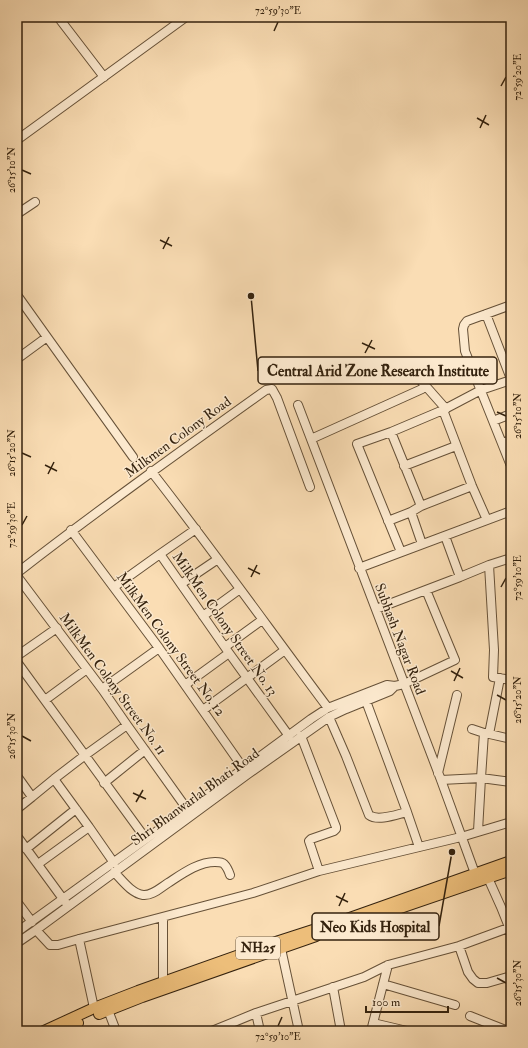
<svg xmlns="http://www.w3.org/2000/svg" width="528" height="1048" viewBox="0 0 528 1048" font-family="'IM FELL Double Pica',serif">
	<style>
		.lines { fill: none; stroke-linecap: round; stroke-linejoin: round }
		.minor-casing { stroke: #665138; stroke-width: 10 }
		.major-casing { stroke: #34220e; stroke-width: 12 }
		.minor { stroke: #fce9ce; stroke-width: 8 }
		.major { stroke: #edbe7a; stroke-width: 10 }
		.ticks { fill: none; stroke: #34220e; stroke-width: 1.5 }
		.labels { text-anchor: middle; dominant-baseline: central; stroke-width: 3; stroke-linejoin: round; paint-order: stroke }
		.shield { fill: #fce9ce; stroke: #705e48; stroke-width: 1 }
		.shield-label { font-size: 13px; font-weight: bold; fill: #34220e }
		.street-label { font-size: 14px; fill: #34220e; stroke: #fce9ce }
		.leader { fill: none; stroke: #34220e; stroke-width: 1.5 }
		.callout-dot { fill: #34220e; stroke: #fce9ce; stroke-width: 1.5 }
		.callout { fill: #fce9ce; stroke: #34220e; stroke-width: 1.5 }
		.callout-label { font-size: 15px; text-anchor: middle; font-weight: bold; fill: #34220e }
		.neatline { fill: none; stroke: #34220e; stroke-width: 1.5 }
		.ticks-label { font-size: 10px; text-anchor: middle; fill: #34220e }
	</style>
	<rect width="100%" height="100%" fill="#faddb4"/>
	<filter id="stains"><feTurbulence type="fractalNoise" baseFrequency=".005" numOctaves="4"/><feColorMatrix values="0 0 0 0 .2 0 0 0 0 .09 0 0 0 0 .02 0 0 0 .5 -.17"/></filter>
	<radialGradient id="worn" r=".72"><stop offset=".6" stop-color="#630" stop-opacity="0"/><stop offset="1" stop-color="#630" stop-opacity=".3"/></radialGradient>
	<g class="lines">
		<defs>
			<path id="minor" d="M58 17 104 77
				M17 140 186 17
				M17 214 35 202
				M17 295 47 337
				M511 305 467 321 464 325 463 329 465 351 511 466
				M486 314 511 379
				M17 359 47 337 133 457
				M408 366 446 409
				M298 405 441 780 477 879
				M443 410 481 390 511 380
				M493 421 511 414
				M391 432 421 506
				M311 439 422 389
				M502 443 511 440
				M404 466 456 446
				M151 471C212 549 269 629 328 708
				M411 512 422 544
				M388 521 411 512 421 506 472 486
				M71 530 159 648 246 772
				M445 536 460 577
				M401 552 357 444 391 432 443 410 472 486 487 520
				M160 554 196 529
				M489 565 494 650 493 677 511 680
				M359 568 511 511
				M17 573C98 510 182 450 266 390L272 389 277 398 310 487
				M17 576 102 689 127 725 187 809
				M181 584 218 559
				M114 587 160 554 229 653 289 736
				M376 609 460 577 489 565 511 558
				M203 616 240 589
				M225 647 262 620
				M17 656 57 628
				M17 662 146 839
				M185 685 229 653
				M102 689 159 648
				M45 700 87 669
				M366 701 407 812 419 847
				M203 710 285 650
				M329 717 346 756 369 815C378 822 398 814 407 812
				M472 729 484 733 481 778 511 782
				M485 733 511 739
				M489 734 500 678
				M301 736 336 827V829L334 831 311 839 309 841 319 871
				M438 773 457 695
				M17 776 32 797 54 779 89 827 114 863
				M54 779 84 756 127 725
				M441 780 481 778 478 831
				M104 783 145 750
				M17 809 32 797
				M17 836 66 903
				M26 849 76 809
				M38 864 89 827
				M114 872C122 880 131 893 143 895 152 896 160 888 168 883 182 874 198 862 215 862 218 862 222 862 224 864 227 867 229 872 230 875
				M488 878 501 907 511 932
				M17 902 32 922
				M163 917V982
				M36 930 50 945H58L79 939 253 893 319 871 461 837 511 822
				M17 932 243 769 311 719 328 708 387 685 395 686
				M79 939 94 1008
				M17 943 36 930 248 774 329 717 346 709 390 691 395 686 404 684 455 660 426 590
				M280 944 299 1031
				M459 946 468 972 473 979 478 983H487L511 976
				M383 984 455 1005
				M333 987 341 1031
				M108 1010 116 1031
				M256 1013 260 1031
				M470 1016 508 1031
				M373 1023 407 1031
				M212 1031 256 1013 364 977 388 965 459 946 511 927
				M371 1031 388 965"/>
			<path id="major" d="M371 918 511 870
				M99 1014 142 997 316 936
				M44 1031 94 1008 138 991 279 941 347 919 511 861
				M61 1031 78 1023"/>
		</defs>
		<use href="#minor" class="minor-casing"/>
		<use href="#major" class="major-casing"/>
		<use href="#minor" class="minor"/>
		<use href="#major" class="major"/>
	</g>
	<path class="ticks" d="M274 31 278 22M501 86 506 77M477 118 489 125M480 128 486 115M22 170 31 174M160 240 172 246M163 249 169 237M362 343 375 349M365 353 372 340M497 412 506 416M22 453 31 457M45 465 57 471M48 474 54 462M22 525 27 516M248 568 260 574M251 577 257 565M501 587 506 578M451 671 463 678M454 681 460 668M497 695 506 700M22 736 31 741M133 793 146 799M136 802 143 790M336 896 348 902M339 906 345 893M497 978 506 983M278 1026 282 1017"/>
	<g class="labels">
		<rect class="shield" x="236" y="937" width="44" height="22" rx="3"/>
		<g class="shield-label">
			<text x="258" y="948">NH25</text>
		</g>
		<g class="street-label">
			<text transform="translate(178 437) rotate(-36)">Milkmen Colony Road</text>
			<text transform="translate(225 624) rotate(55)">MilkMen Colony Street No. 13</text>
			<text transform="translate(400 639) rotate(69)">Subhash Nagar Road</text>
			<text transform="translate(171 644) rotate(54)">MilkMen Colony Street No. 12</text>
			<text transform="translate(113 684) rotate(54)">MilkMen Colony Street No. 11</text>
			<text transform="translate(195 797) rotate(-36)">Shri Bhanwarlal Bhati Road</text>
		</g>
	</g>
	<path class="leader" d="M251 296L258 371M452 852L439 926"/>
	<g class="callout-dot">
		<circle cx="251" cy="296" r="4"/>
		<circle cx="452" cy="852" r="4"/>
	</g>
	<g class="callout">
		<rect x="258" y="357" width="239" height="27" rx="4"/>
		<rect x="312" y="913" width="127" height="27" rx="4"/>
	</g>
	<g class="callout-label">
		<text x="378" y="376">Central Arid Zone Research Institute</text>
		<text x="375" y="932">Neo Kids Hospital</text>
	</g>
	<rect width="528" height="1048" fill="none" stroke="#faddb4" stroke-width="44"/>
	<path d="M366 1006v6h82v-6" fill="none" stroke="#34220e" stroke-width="2"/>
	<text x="372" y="1006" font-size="12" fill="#34220e" stroke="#fce9ce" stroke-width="3" paint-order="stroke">100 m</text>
	<rect x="22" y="22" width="484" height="1004" class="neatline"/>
	<g class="ticks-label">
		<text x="278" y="14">72°59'30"E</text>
		<text transform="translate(517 77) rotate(-90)" y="4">72°59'20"E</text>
		<text transform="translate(11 170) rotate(-90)" y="4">26°15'10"N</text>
		<text transform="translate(517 416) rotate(-90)" y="4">26°15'10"N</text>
		<text transform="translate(11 453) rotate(-90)" y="4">26°15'20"N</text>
		<text transform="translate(11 525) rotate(-90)" y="4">72°59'30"E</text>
		<text transform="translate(517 578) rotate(-90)" y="4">72°59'10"E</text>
		<text transform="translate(517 700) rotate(-90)" y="4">26°15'20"N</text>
		<text transform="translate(11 736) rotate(-90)" y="4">26°15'30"N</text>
		<text transform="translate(517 983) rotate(-90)" y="4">26°15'30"N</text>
		<text x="278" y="1040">72°59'10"E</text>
	</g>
	<rect width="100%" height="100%" filter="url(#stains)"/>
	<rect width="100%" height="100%" fill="url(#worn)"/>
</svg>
